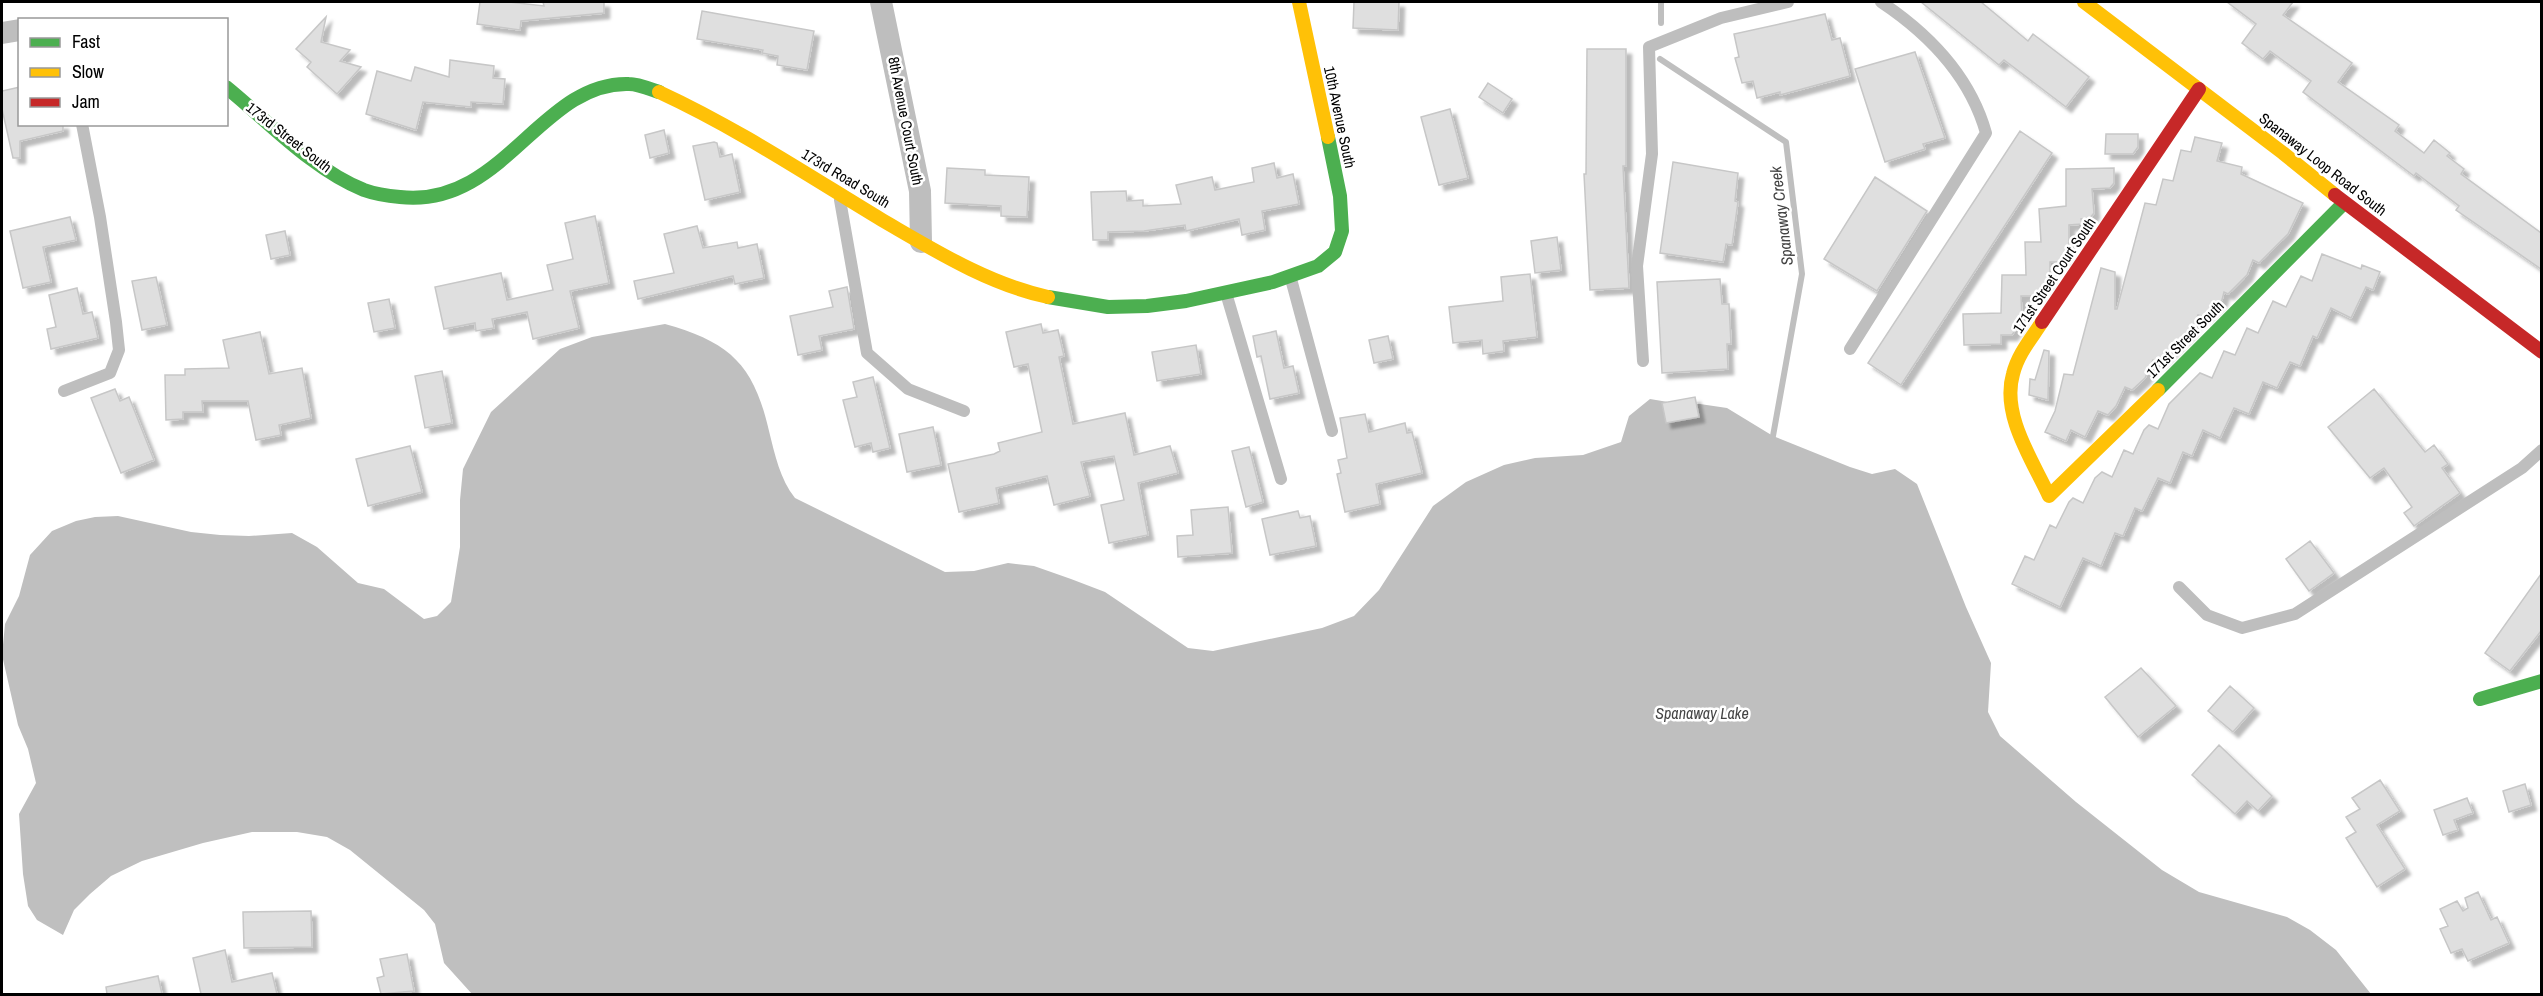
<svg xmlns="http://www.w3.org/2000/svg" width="2543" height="996" viewBox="0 0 2543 996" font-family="'Archivo Narrow',sans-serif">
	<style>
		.water { fill: #bfbfbf }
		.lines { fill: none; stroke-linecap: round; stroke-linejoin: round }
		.stream { stroke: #bfbfbf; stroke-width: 6 }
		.building { fill: #dfdfdf; stroke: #c7c7c7; stroke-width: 1.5; filter: url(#shadow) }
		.lane { stroke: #bebebe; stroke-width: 12 }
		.street { stroke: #bebebe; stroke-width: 22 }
		.fast { stroke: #4caf50; stroke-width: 14 }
		.slow { stroke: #ffc107; stroke-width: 14 }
		.jam { stroke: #c62828; stroke-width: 14 }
		.labels { text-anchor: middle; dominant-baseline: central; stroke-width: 5; stroke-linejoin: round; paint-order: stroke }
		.street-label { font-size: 15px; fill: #000; stroke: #fff }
		.water-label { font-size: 16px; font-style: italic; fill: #444; stroke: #fff }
	</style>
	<defs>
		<filter id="shadow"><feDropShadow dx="5.5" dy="5.5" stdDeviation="1.5" flood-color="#0004"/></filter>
	</defs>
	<rect width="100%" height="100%" fill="#fff"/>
	<path class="water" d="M665 324C730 342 754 365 769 431 775 455 780 479 795 498L945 572 974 571 1008 563 1034 566 1071 579 1105 592 1188 648 1213 651 1322 628 1354 616 1379 590 1433 506 1466 482 1504 465 1535 458 1583 455 1621 442 1629 416 1650 399 1680 404H1700L1727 408 1773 436 1850 467 1872 474 1895 469 1917 484 1966 607 1991 663 1988 712 2000 736 2076 802 2162 870 2199 892 2287 917 2310 930 2336 950 2371 994H472L444 963 435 924 424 910 350 850 327 837 297 832H252L203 843 142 861 111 876 90 894 74 910 63 935 37 920 28 906 23 874 19 814 36 783 28 749 18 725 2 655 5 624 19 596 30 555 52 531 76 521 95 517 118 516 191 532 220 535 249 536 292 533 317 547 358 583 384 589 424 619 437 616 451 602 460 547V500L463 469 491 412 560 349 592 337Z"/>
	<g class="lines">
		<path class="stream" d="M1661 23V2
			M1660 59 1786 142 1802 274 1773 436"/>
	</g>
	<path class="building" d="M480 2H509L544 6 543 2H604V13L521 21 520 30 477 24Z
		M1354 2H1399L1398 30 1353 28Z
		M1921 2H1981L2028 41 2033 34 2089 77 2066 107 2004 60 1999 65Z
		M2227 2H2293L2283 15 2352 63 2338 82 2399 125 2395 131 2424 153 2434 140 2450 153 2447 156 2464 169 2461 174 2541 233V269L2456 210 2459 206 2416 173 2414 176 2303 92 2311 81 2270 51 2263 59 2242 43 2256 24Z
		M702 11 814 31 807 70 777 65 778 56 762 53 763 50 697 39Z
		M1825 14 1832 40 1840 38 1850 76 1780 95V92L1757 98 1753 81 1742 83 1735 58 1739 57 1734 34Z
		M326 17 321 42 350 50 340 61 361 67 337 94 307 67 311 62 296 49Z
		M1587 49H1626V166H1623L1629 288 1590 290 1584 174H1586Z
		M1915 52 1945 138 1923 144 1925 149 1885 162 1855 69Z
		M450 60 494 66 493 78 505 79 503 104 471 102V107L423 102 416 130 366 114 377 71 411 81 415 67 449 77Z
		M1488 83 1512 99 1503 113 1479 97Z
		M20 87V124H63V131L20 141V158H13L2 109V91Z
		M1450 109 1468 178 1439 185 1421 117Z
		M664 130 669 153 650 158 645 135Z
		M2020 131 2052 153 1901 385 1868 363Z
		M2106 134H2138V147L2133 154H2105Z
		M2195 137 2222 143 2217 161 2242 167 2241 174 2303 203 2288 234 2259 263 2253 260 2247 275 2228 294 2224 292 2222 300 2205 317 2198 315 2192 330 2159 363 2153 360 2145 378 2132 390 2125 387 2116 406 2108 415 2098 411 2085 437 2071 430 2066 441 2045 432 2055 411 2064 374 2073 375 2101 268 2115 272V309H2117L2145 203 2156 205 2163 179 2173 181 2181 150 2191 152Z
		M714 142 717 143 720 157 732 154 740 192 705 200 693 146Z
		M1673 162 1738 173 1735 201 1738 202 1732 245 1726 244 1723 262 1660 253Z
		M1274 163 1277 178 1293 174 1299 204 1262 211 1265 230 1242 235 1239 219 1186 231 1185 225 1144 231 1108 232V240H1093L1091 192 1126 191 1127 201 1143 200V206L1181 204 1176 185 1212 177 1215 190 1254 182 1252 168Z
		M947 168 985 170V175L1029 177 1027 217 1001 216V206L945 203Z
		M2114 168V183L2110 188 2092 189 2094 213 2090 218 2081 219 2082 224 2069 225V249L2061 262H2050V278L2037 296H2021L2022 320 2012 335H2001V344L1964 345 1963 314 2001 313 2002 275H2026L2025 242H2041L2039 209 2066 206V169Z
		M1875 177 1927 211 1877 291 1824 259Z
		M595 216 609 283 570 291 579 328 533 339 527 312 492 319 494 328 476 331 475 323 444 329 435 287 501 273 507 300 553 290 547 265 573 259 565 223Z
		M70 217 76 240 43 247 51 282 23 288 10 231Z
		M697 226 703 248 737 242 738 248 757 244 764 278 735 284 733 276 638 299 634 281 674 273 664 234Z
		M285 231 290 255 271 259 266 235Z
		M1557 237 1561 270 1535 273 1531 241Z
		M2322 254 2361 269 2362 265 2380 272 2373 290 2366 287 2351 318 2331 308 2317 338 2313 336 2300 366 2290 362 2277 388 2263 382 2249 414 2234 408 2220 438 2203 430 2192 456 2183 452 2170 483 2158 478 2142 511 2135 508 2123 536 2115 533 2101 566 2083 558 2060 607 2012 584 2025 556 2034 560 2050 525 2056 528 2069 502 2073 498 2083 503 2095 478 2102 472 2112 477 2124 450 2133 454 2144 430 2149 425 2158 429 2169 404 2200 373 2212 378 2224 351 2235 355 2247 328 2258 333 2273 301 2286 307 2301 276 2312 281Z
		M1530 274 1537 337 1503 341 1504 351 1483 354 1482 340 1453 343 1449 307 1503 301 1501 277Z
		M156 277 167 325 142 330 132 281Z
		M1720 279 1722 304H1729L1731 344H1727L1728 369 1662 373 1657 282Z
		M847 287 854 329 819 336 822 350 798 355 790 316 833 307 829 291Z
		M77 288 83 314 92 312 98 338 51 349 47 329 56 327 49 295Z
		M389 299 395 328 374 332 368 303Z
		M1041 324 1043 333 1058 330 1064 356 1059 357 1073 424 1125 413 1134 455 1170 446 1178 473 1138 483 1148 535 1109 543 1101 505 1124 500 1114 456 1081 462 1090 496 1054 505 1047 476 996 488 999 503 959 512 948 464 994 454 1000 451 998 443 1042 432 1028 364 1014 367 1006 332Z
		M1276 331 1284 368 1293 366 1299 393 1270 399 1261 356 1257 357 1253 336Z
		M260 332 269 374 302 368 311 418 279 425 281 435 256 440 248 401H202L203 412H183V419L166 420 165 375H185V369L229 368 223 340Z
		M1388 336 1393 359 1374 363 1369 340Z
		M1196 345 1201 374 1157 381 1152 352Z
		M2044 350 2049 351 2048 400 2029 395 2030 379 2035 380Z
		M442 371 452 423 425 428 415 376Z
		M873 377 890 448 873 452 871 443 855 447 843 400 857 397 853 382Z
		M115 389 120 401 129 397 154 460 121 473 91 398Z
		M2374 389 2425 452 2434 445 2448 464 2442 468 2460 493 2414 526 2404 513 2412 507 2384 468 2370 478 2328 427Z
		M1695 397 1699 417 1666 423 1662 403Z
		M1365 414 1369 432 1405 423 1407 433 1412 432 1422 473 1376 484 1380 504 1345 512 1337 474 1341 473 1338 460 1347 458 1340 418Z
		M933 427 941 465 907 472 899 434Z
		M410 446 422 492 368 506 356 459Z
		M1249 447 1263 502 1246 507 1232 451Z
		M1228 507 1232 553 1178 557 1177 536 1193 535 1191 510Z
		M1298 511 1300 518 1310 516 1316 546 1270 555 1262 519Z
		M2310 541 2334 573 2309 591 2286 559Z
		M2541 574V631L2510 671 2485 653Z
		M2141 668 2176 706 2138 737 2105 697Z
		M2230 686 2254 708 2233 732 2208 711Z
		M2219 745 2272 796 2258 811 2247 801 2235 814 2192 775Z
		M2380 780 2400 811 2377 825 2405 869 2377 887 2346 838 2356 832 2346 817 2360 809 2352 798Z
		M2525 784 2531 805 2509 812 2503 791Z
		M2467 798 2473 813 2454 820 2458 830 2443 835 2434 810Z
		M2478 892 2491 920 2497 917 2509 943 2468 961 2462 949 2451 953 2440 929 2448 926 2440 909 2457 901 2463 911 2468 908 2465 898Z
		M311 911 312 947 244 948 243 912Z
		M225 950 232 982 272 973 277 994H201L193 958Z
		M407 954 414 991 381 994 377 978 384 976 380 959Z
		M158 976 162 994H107L106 987Z"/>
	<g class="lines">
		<path class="lane" d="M840 200 867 353 908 389 964 411
			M1291 279 1332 431
			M1226 293 1281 479
			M1850 349 1986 133C1970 76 1929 34 1881 2
			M1643 361 1637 266 1652 154 1649 47 1721 18 1788 2
			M64 391 110 373 119 350 116 322 100 217 82 124
			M2179 587 2207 615 2242 628 2295 614 2522 468 2542 450"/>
		<path class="street" d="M881 2 920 191 921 242
			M2 33 20 30"/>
		<path class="fast" d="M226 87C269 122 312 169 364 190 375 194 388 196 400 197 503 209 541 81 629 84 638 84 650 89 659 92
			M1048 297 1108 307 1147 306 1186 301 1273 282 1318 266 1335 252 1342 231 1340 196 1328 137
			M2158 390 2344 203
			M2480 699 2542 681"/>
		<path class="slow" d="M1299 2 1328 137
			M2084 2 2283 153 2335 195
			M659 92C737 128 809 176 882 220 934 250 988 284 1048 297
			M2042 322C2031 339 2018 354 2013 374 2001 415 2033 461 2049 496L2158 390"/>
		<path class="jam" d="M2335 195 2542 352
			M2042 322 2199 89"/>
	</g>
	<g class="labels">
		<g class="street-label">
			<text transform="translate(1340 117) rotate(78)">10th Avenue South</text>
			<text transform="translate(906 121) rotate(79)">8th Avenue Court South</text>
			<text transform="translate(289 137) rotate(38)">173rd Street South</text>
			<text transform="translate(2323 164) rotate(38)">Spanaway Loop Road South</text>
			<text transform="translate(846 178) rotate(31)">173rd Road South</text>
			<text transform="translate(2054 275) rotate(-56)">171st Street Court South</text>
			<text transform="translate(2185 339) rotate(-45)">171st Street South</text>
		</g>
		<g class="water-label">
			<text transform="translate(1781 216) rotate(-97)">Spanaway Creek</text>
			<text x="1702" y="713">Spanaway Lake</text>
		</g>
	</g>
	<rect width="2543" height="996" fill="none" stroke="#000000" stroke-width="6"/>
	<rect x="18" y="18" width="210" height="108" fill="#ffffff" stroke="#999999" stroke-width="1.5"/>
	<rect x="30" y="38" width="30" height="9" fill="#4caf50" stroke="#999999" stroke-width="1.5"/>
	<text x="72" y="48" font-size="18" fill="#000000">Fast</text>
	<rect x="30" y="68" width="30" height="9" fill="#ffc107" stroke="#999999" stroke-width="1.5"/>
	<text x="72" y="78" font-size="18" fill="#000000">Slow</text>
	<rect x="30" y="98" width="30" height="9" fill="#c62828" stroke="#999999" stroke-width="1.5"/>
	<text x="72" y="108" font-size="18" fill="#000000">Jam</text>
</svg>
